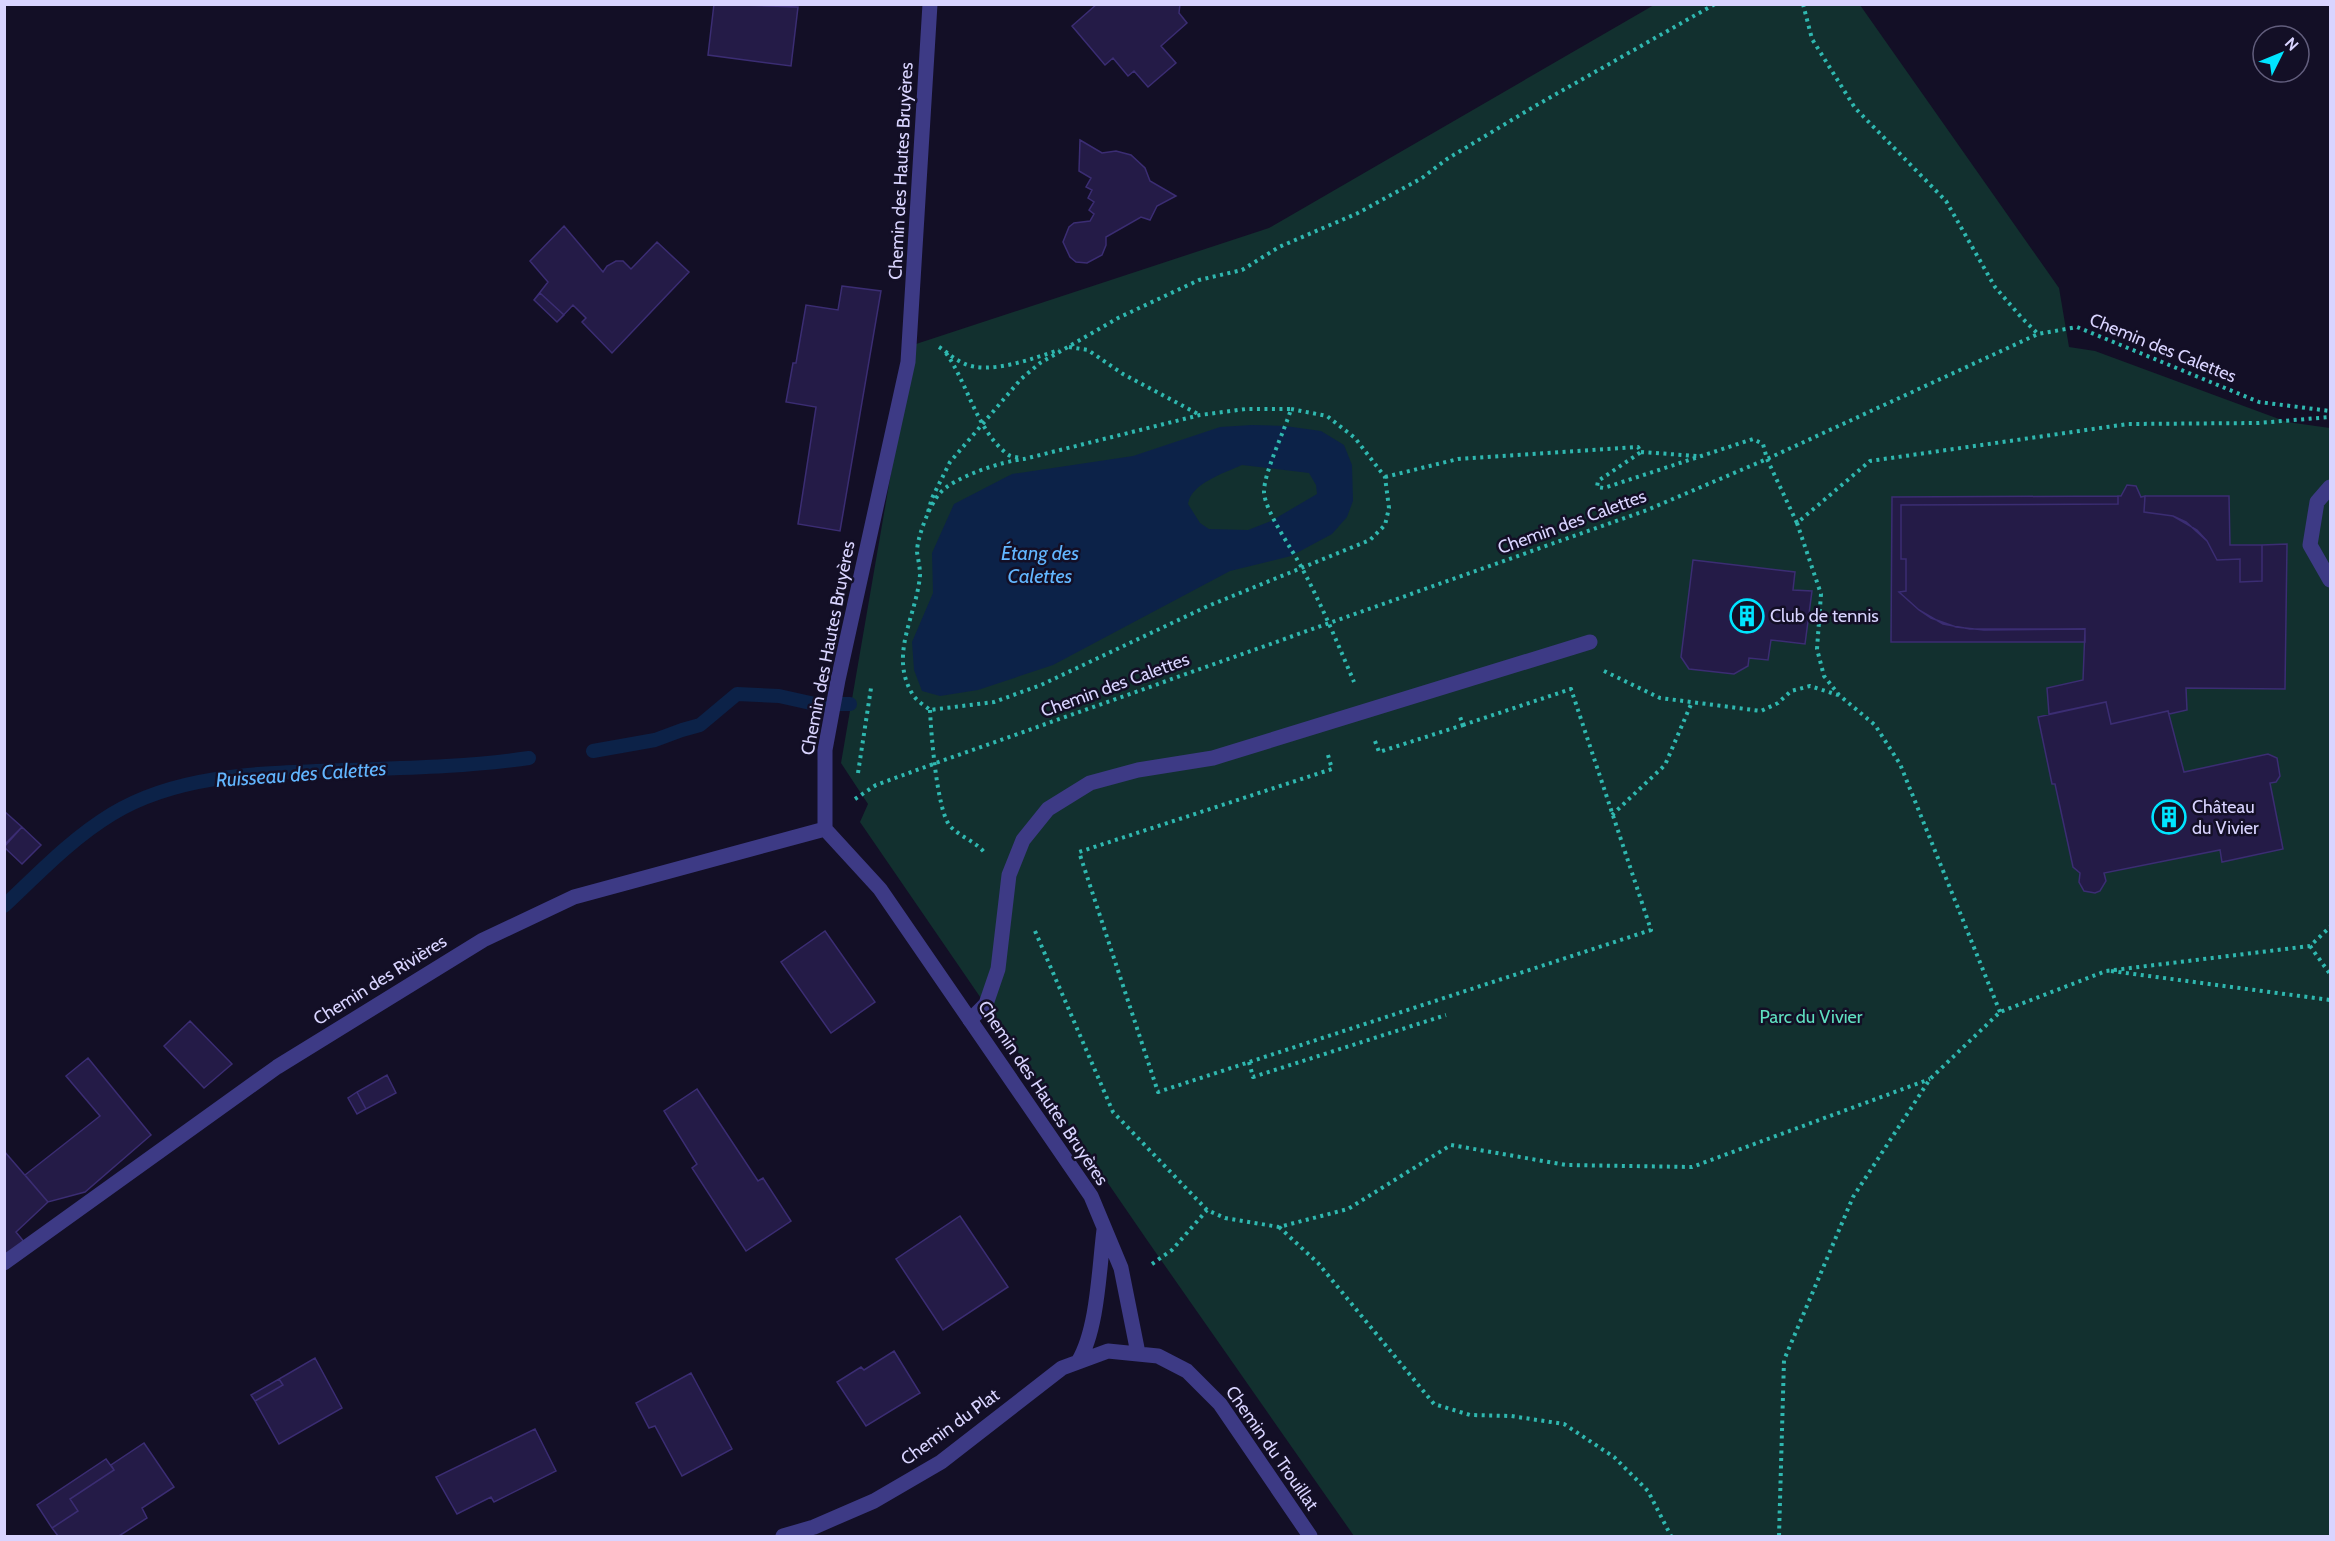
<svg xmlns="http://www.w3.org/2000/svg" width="2335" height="1541" viewBox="0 0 2335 1541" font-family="Cabin,sans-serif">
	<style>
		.green { fill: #12302f }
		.water { fill: #0c2248; fill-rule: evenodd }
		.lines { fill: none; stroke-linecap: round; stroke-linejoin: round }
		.stream { stroke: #0c2248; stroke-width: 14 }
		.building { fill: #241b47; stroke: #3b2d73; stroke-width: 1.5 }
		.path { stroke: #2fb8b0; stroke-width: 4; stroke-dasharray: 3 4.5; stroke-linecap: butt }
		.service { stroke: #3d3a85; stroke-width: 15 }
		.minor { stroke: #3d3a85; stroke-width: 15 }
		.labels { text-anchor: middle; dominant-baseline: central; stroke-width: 5; stroke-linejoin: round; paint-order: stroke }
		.street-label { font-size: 18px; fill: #d9d4ff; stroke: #130f26 }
		.poi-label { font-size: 18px; fill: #d9d4ff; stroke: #130f26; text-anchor: start }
		.park-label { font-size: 18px; fill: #5fe0c0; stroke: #130f26 }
		.water-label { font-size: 20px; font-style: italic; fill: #62b6ff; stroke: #130f26 }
	</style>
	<rect width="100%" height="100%" fill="#130f26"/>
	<path class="green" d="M1654 5H1860L2059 288 2069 347 2095 351 2287 422 2330 428V1536H1354L1147 1240 860 822 868 804 841 763 913 345 1269 228Z"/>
	<path class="water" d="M1252 425 1285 426 1321 431 1344 445 1352 465 1353 501 1347 517 1332 534 1291 556 1230 571 1053 665 978 690 940 696 922 691 914 670 912 642 933 593 932 553 954 504 1012 474 1133 456 1220 427ZM1242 465 1309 473 1316 485 1317 494 1271 521 1248 530 1209 529 1200 523 1188 504C1191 483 1225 473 1242 465Z"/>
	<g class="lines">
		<path class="stream" d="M593 751 655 740 682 730 700 725 737 694 779 696 815 704H850
			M4 906C39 873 71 839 112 814 179 773 266 773 342 770 405 768 467 767 529 758"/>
	</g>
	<path class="building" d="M714 4 798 7 791 66 708 55Z
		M1097 4H1180L1179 13 1187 23 1161 46 1176 63 1148 87 1134 71 1128 76 1113 58 1105 65 1072 26Z
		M1080 140 1102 153 1116 151 1131 155 1145 168 1150 181 1176 196 1157 206 1150 220 1141 217 1106 237V245L1102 255 1087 263 1076 262 1070 257 1063 242 1069 227 1074 223 1090 221 1094 214 1089 210 1094 202 1088 198 1092 190 1086 187 1091 178 1079 171Z
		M564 226 603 272 607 266 616 261H623L631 269 657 242 689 272 612 353 582 322 586 318 573 305 557 322 534 300 548 282 530 261Z
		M842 286 881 291 840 531 798 524 816 407 786 402 793 363H796L806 305 838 310Z
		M540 293 564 315 557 322 534 300Z
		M2127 485 2136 486 2141 497 2145 496 2144 512 2173 516 2197 530 2207 541 2217 560 2240 559V582L2262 581V545L2287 544 2285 689 2186 688 2187 710 2169 714 2168 711 2111 724 2106 702 2049 714 2047 688 2083 680 2085 629 1984 630 1956 627 1931 618 1919 610 1899 592 1906 591V559H1901V505L2118 504V496H2121Z
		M2118 496V504L1901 505V559H1906V591L1899 592 1919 610 1943 624 1970 629H2085V642H1891L1892 497Z
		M2145 496H2229L2230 545H2262V581L2240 582V559L2217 560 2207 541 2186 522 2173 516 2144 512Z
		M1693 560 1795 572 1793 590 1812 591 1805 644 1771 640 1768 660 1749 658 1748 666 1734 674 1689 669 1681 657Z
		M2106 702 2111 724 2168 711 2184 772 2268 754 2277 758 2280 776 2276 782 2270 783 2283 849 2222 862 2220 850 2104 873 2106 881 2100 891 2095 893 2084 891 2079 882 2080 873 2073 867 2055 784H2052L2038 717Z
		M4 811 22 827 4 845Z
		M22 827 41 845 22 864 4 847Z
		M825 931 875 1002 831 1033 781 962Z
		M190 1021 232 1064 204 1088 164 1046Z
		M88 1058 151 1135 85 1192 48 1202 25 1175 100 1116 66 1076Z
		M387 1075 396 1093 366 1109 357 1092Z
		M697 1089 758 1181 763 1178 791 1221 746 1251 692 1168 697 1164 664 1111Z
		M357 1092 366 1109 357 1114 348 1098Z
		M4 1151 48 1202 16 1232 25 1243 4 1256Z
		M960 1216 1008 1287 943 1330 896 1259Z
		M894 1351 920 1393 866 1426 837 1382 861 1367 864 1370Z
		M315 1358 342 1408 279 1444 255 1401 283 1385 279 1379Z
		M691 1373 732 1449 682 1476 655 1426 649 1428 636 1403Z
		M279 1379 283 1385 255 1401 251 1395Z
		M535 1429 556 1471 494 1502 491 1497 457 1514 436 1477Z
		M144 1443 174 1487 142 1508 147 1518 119 1536H58L52 1528 78 1511 70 1499 114 1470 111 1465Z
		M106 1459 114 1470 70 1499 78 1511 52 1528 37 1505Z"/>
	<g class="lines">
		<path class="path" d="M1803 4 1812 39 1855 108 1946 201 1995 287 2021 317 2038 334
			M939 347C947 352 954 359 963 363 988 376 1034 358 1059 350
			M1069 347 1088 350 1123 374 1200 415
			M946 353C968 384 976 429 1007 454 1011 457 1016 457 1020 458
			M1291 409 1327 416 1355 438 1385 477 1389 508 1385 525 1370 540 1208 606 1041 685 994 702 930 710C925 706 917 701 913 695 888 655 917 615 920 575 920 567 918 559 917 552 917 537 930 504 940 493 954 477 1003 461 1024 459L1200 415 1246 409H1291C1285 430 1264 472 1264 492 1265 512 1293 550 1303 570 1322 606 1338 644 1354 682
			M1641 452 1697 456
			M1385 477 1458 459 1638 447 1641 452 1598 481 1597 487 1604 488 1753 439 1763 444 1767 459 1797 523
			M928 512 932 498 950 462 1021 379 1040 363 1118 318 1199 280 1242 270 1279 247 1358 213 1422 178 1447 159 1535 106 1715 4
			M1604 671 1660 698 1761 711 1778 703 1791 691 1810 686 1838 695
			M930 710C931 733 937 811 950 826 960 837 975 841 984 852
			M1375 741 1379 752 1463 725 1459 714
			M1328 755 1332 769 1079 852 1158 1092 1651 930 1571 689 1463 725
			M858 773 871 688
			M855 799 876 785 936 763 1647 510 1767 459 2038 334 2077 327 2259 402 2330 411
			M1612 815 1665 765 1692 702
			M1035 931 1113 1112 1207 1210 1225 1218 1279 1227 1348 1209 1451 1145 1566 1165 1692 1167 1930 1079
			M2310 946 2330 974
			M2111 971 2330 1000
			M2000 1012 1900 764 1875 725 1839 695 1824 676 1817 649 1821 594 1797 523 1870 461 2128 424 2259 423 2330 417
			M1249 1062 1253 1077 1446 1015
			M1279 1227 1318 1263 1434 1404 1470 1415 1511 1416 1564 1424 1614 1457 1648 1491 1671 1536
			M1152 1264 1172 1250 1207 1210
			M1779 1536 1784 1360 1853 1197 1930 1079 2000 1012 2106 971 2310 946 2330 927"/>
		<path class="service" d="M2330 487 2317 502 2310 545 2330 580
			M970 1020 986 1004 998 969 1009 875 1023 840 1048 809 1090 783 1138 770 1213 758 1590 642"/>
		<path class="minor" d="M930 4 908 362 838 680 825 750V829L880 889 1091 1196 1121 1268 1138 1353
			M4 1263 277 1067 483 940 574 897 825 829
			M1078 1362C1098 1329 1099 1268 1104 1230
			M783 1536 814 1527 874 1501 941 1462 1062 1368 1108 1351 1158 1356 1187 1371 1220 1404 1310 1536"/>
	</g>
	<defs>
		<symbol id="building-ring" viewBox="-11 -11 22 22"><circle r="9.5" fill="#130f26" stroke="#00e5ff" stroke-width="1.5"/><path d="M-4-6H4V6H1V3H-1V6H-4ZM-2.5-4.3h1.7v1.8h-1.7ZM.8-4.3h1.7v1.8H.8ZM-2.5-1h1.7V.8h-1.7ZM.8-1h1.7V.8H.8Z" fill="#00e5ff"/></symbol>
	</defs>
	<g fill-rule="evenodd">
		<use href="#building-ring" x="1728" y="597" width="38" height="38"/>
		<use href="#building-ring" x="2150" y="798" width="38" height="38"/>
	</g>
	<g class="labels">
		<g class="street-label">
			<text transform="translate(901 171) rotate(-87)">Chemin des Hautes Bruyères</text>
			<text transform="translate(2163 348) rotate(22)">Chemin des Calettes</text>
			<text transform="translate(1572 522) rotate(-20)">Chemin des Calettes</text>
			<text transform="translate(828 648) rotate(-79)">Chemin des Hautes Bruyères</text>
			<text transform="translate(1115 685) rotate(-20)">Chemin des Calettes</text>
			<text transform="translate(380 980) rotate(-32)">Chemin des Rivières</text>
			<text transform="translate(1043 1093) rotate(56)">Chemin des Hautes Bruyères</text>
			<text transform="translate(950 1427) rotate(-36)">Chemin du Plat</text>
			<text transform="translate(1272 1448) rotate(55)">Chemin du Trouillat</text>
		</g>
		<g class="poi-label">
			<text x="1770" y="616">Club de tennis</text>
			<text x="2192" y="807">Château<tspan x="2192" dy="21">du Vivier</tspan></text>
		</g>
		<g class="park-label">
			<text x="1811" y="1017">Parc du Vivier</text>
		</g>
		<g class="water-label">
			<text x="1040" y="553">Étang des<tspan x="1040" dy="23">Calettes</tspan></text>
			<text transform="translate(301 774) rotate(-4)">Ruisseau des Calettes</text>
		</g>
	</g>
	<rect width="2335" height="1541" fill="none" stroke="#d9d4ff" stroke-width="12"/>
	<g transform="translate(2281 54) rotate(47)"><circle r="28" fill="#130f26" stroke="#625e7d" stroke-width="1.5"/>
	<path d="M0-4.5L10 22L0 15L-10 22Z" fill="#00e5ff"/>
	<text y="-9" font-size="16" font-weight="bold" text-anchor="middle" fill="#d9d4ff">N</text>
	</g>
</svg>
